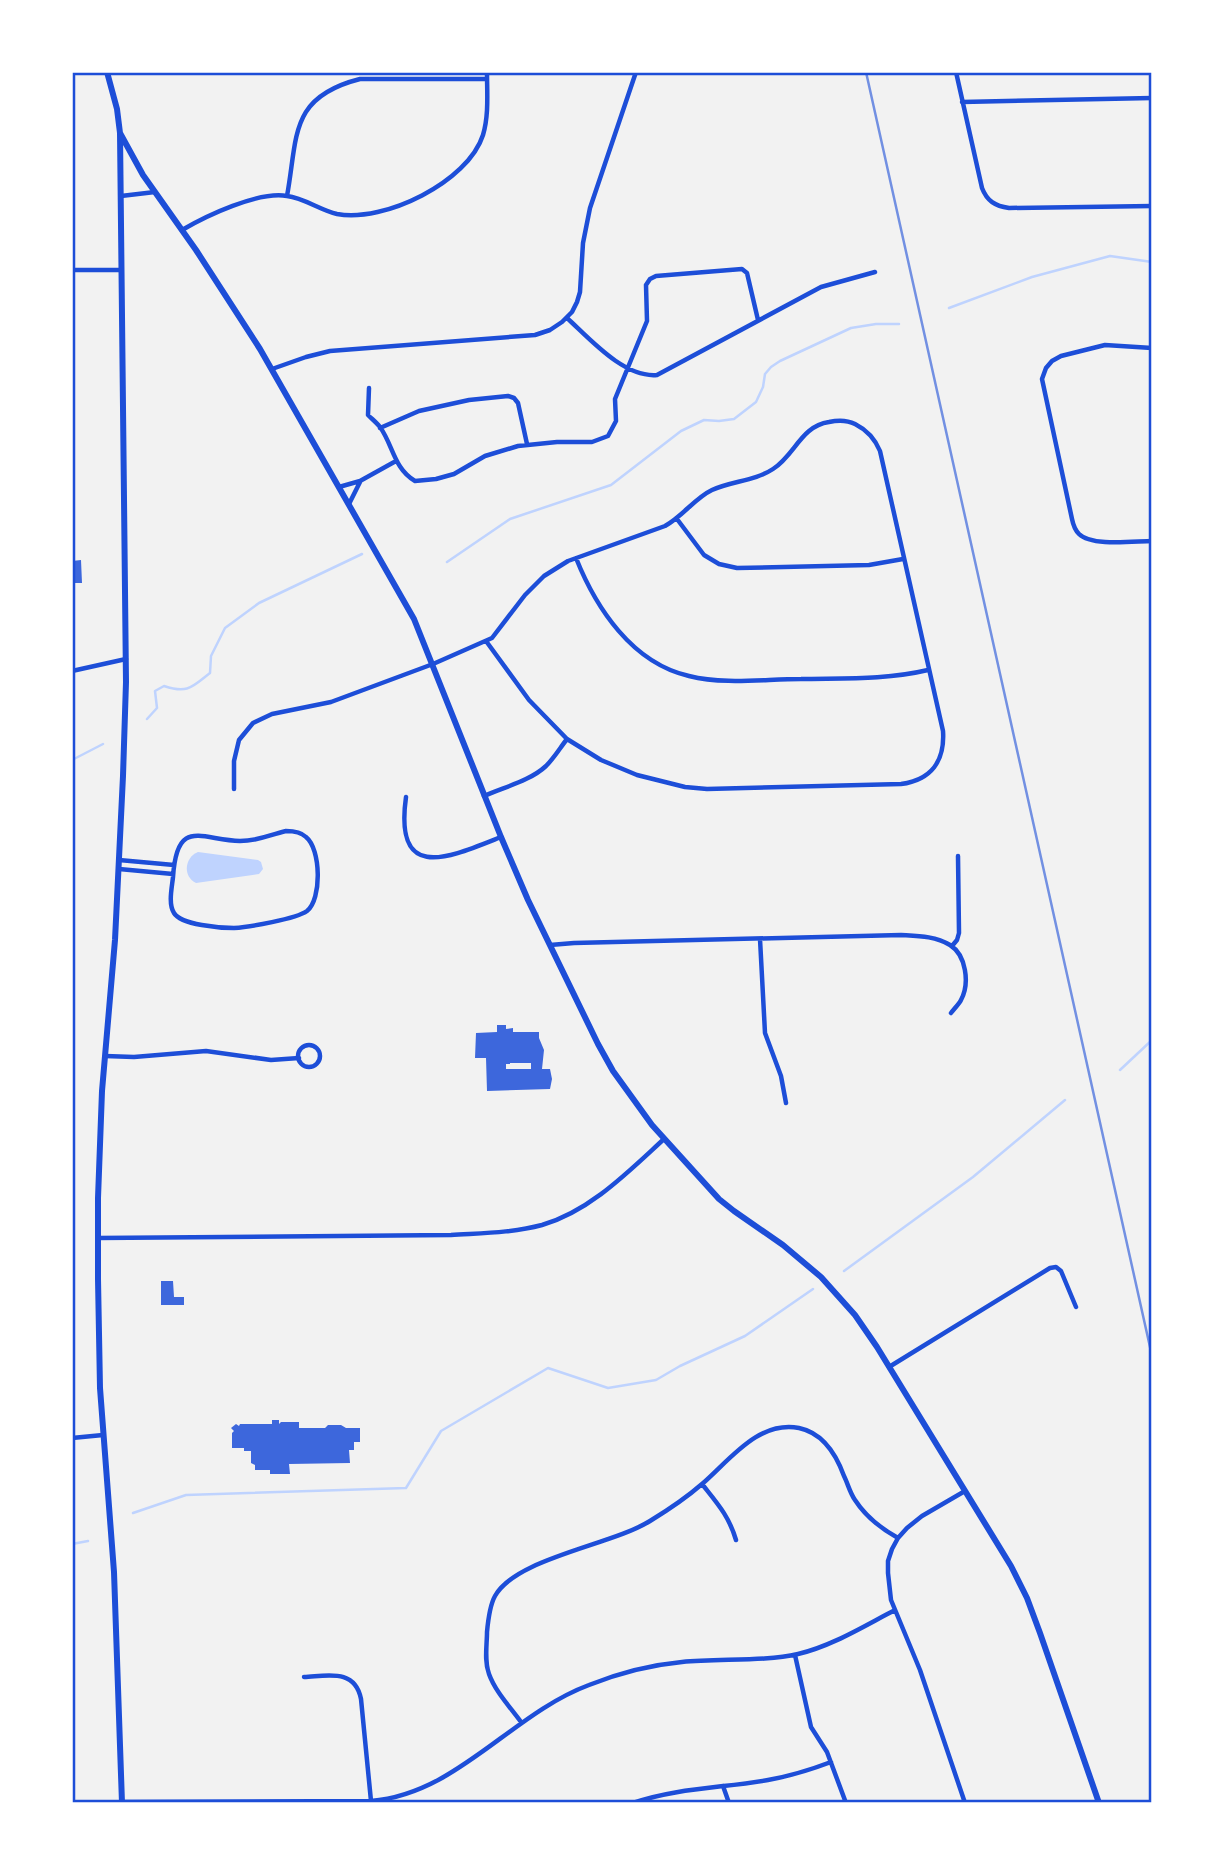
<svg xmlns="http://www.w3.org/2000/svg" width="1224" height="1875" viewBox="0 0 1224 1875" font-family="'Sofia Sans Condensed',sans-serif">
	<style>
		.water { fill: #bfd3fe }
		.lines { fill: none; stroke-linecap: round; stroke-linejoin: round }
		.stream { stroke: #bfd3fe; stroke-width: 2.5 }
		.building { fill: #3d67dc; fill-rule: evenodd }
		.minor { stroke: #1d4ed8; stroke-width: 4.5 }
		.secondary { stroke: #1d4ed8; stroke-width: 6 }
		.rail { stroke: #7290e2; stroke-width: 2.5 }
		.neatline { fill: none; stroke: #1d4ed8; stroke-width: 2.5 }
	</style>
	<rect width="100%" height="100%" fill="#f2f2f2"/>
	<path class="water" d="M198 852 258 860 261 862 263 869 259 874 196 883C182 876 185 857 198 852Z"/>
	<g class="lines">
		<path class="stream" d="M949 308 1032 277 1110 256 1152 262
			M447 562 510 519 611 485 681 431 704 420 719 421 734 419 756 402 763 387 765 374 771 367 780 361 851 328 876 324H899
			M147 719 157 708 155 691 164 686C188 694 192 687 210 673L211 656 225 628 259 603 362 554
			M72 760 103 744
			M1120 1070 1152 1040
			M844 1271 973 1177 1065 1100
			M133 1513 186 1495 406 1488 441 1431 548 1368 608 1388 656 1380 680 1366 745 1336 813 1289
			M72 1544 88 1541"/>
	</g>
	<path class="building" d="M81 560 82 583H72V561Z
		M497 1025H506V1029L513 1028V1032H539V1038L544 1050 542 1069H550L552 1079 550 1089 487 1091 486 1058H475L476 1033 497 1032ZM510 1063H531V1069H506V1064H510Z
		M161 1281H173L174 1297H184V1305H161Z
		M272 1420H279V1424L281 1422H299V1428H325L328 1425H341L346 1428H360V1442H354V1450H349L350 1463 289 1464 290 1474H270V1470H255V1465L251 1463V1451H244V1448H232V1433L234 1431 231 1428 236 1424 239 1426 240 1424H272Z"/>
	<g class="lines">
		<path class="minor" d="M956 72 982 188C987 201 995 206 1009 208L1152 206
			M962 102 1152 98
			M121 196 155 192
			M287 196C298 136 289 97 360 79H487
			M182 230C206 216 258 191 287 196 304 198 320 210 337 214 384 223 468 182 483 135 489 115 487 93 487 72
			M72 270H121
			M567 318C590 339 624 378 657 375L821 287 875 272
			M1152 348 1105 345 1061 356 1052 361 1046 368 1042 379 1072 519C1073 524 1075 530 1079 534 1092 547 1135 541 1152 541
			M272 369 306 357 330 351 535 335 550 330 562 322 572 312 577 302 580 292 583 243 590 208 636 72
			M369 388 368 415C372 419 377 423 380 427 393 445 394 469 415 481L436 479 454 474 485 456 518 446 557 442H592L608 436 616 421 615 399 647 321 646 285 650 279 656 276 742 269 747 273 758 320
			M380 428 419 411 469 400 508 396 514 398 518 403 527 444
			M339 487 360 481 396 461
			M349 504 360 482
			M677 519 704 555 719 564 737 568 869 565 903 559
			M576 558C596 608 632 663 689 676 725 685 764 679 801 679 843 678 886 680 928 670
			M72 671 126 659
			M234 789V761L239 740 253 723 272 714 331 702 433 664 492 638 525 595 544 576 568 561 665 526C683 516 695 498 712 490 731 481 755 481 773 469 795 455 801 426 829 422 838 420 847 420 855 424 867 430 875 439 880 451L943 731C945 761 931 780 901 784L707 789 685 787 637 775 601 760 567 739 529 700 486 641
			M484 796C504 787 530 781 546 766 554 758 560 748 567 739
			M406 797C394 883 448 858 501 837
			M286 831C293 831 301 832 306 837 321 849 322 899 307 911 296 919 249 927 234 928 221 928 181 925 174 913 168 904 172 887 173 877 177 817 201 840 240 841 259 841 269 835 286 831Z
			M119 860 174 865
			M119 869 173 874
			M760 939 765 1033 781 1076 786 1103
			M550 945 574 943 901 935C918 936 935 936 950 945 966 955 970 983 961 1000 959 1004 954 1009 951 1013
			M952 946 957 940 959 933 958 856
			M298 1056a11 11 0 1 1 22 0a11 11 0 1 1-22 0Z
			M105 1056 134 1057 206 1051 271 1060 299 1058
			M98 1238 451 1235C481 1233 512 1233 542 1225 590 1211 628 1172 664 1139
			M889 1367 1050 1268 1056 1267 1061 1271 1076 1307
			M72 1438 103 1435
			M702 1484C717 1503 729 1516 736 1540
			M965 1491 922 1516 907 1528 898 1538 892 1549 888 1561V1573L891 1600 920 1670 965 1803
			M795 1655 811 1727 827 1752 846 1803
			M304 1677C327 1676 355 1668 361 1699L371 1801
			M521 1722C510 1707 495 1691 489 1674 484 1661 487 1645 487 1632 488 1621 490 1605 495 1596 516 1558 612 1545 650 1521 668 1510 686 1498 702 1484 729 1461 758 1420 799 1428 823 1433 836 1454 844 1476 848 1484 850 1493 855 1500 866 1517 880 1528 898 1538
			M723 1786 729 1803
			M122 1802 371 1801C457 1794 511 1714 589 1685 619 1673 650 1665 682 1662 718 1658 763 1662 798 1654 832 1646 864 1626 895 1610
			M633 1803C677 1788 722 1788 768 1780 790 1776 810 1770 831 1762"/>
		<path class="secondary" d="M107 72 117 109 120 133 126 682 123 776 115 940 102 1091 98 1198V1279L100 1388 114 1572 122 1803
			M120 133 143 175 196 250 260 349 414 619 501 837 528 900 598 1044 613 1071 652 1125 719 1199 734 1211 783 1245 821 1277 855 1315 877 1347 1011 1566 1027 1598 1040 1633 1099 1803"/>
		<path class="rail" d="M866 72 1152 1356"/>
	</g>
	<rect width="1224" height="1875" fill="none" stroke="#ffffff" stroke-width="147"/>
	<rect x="74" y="74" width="1076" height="1727" class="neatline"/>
</svg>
